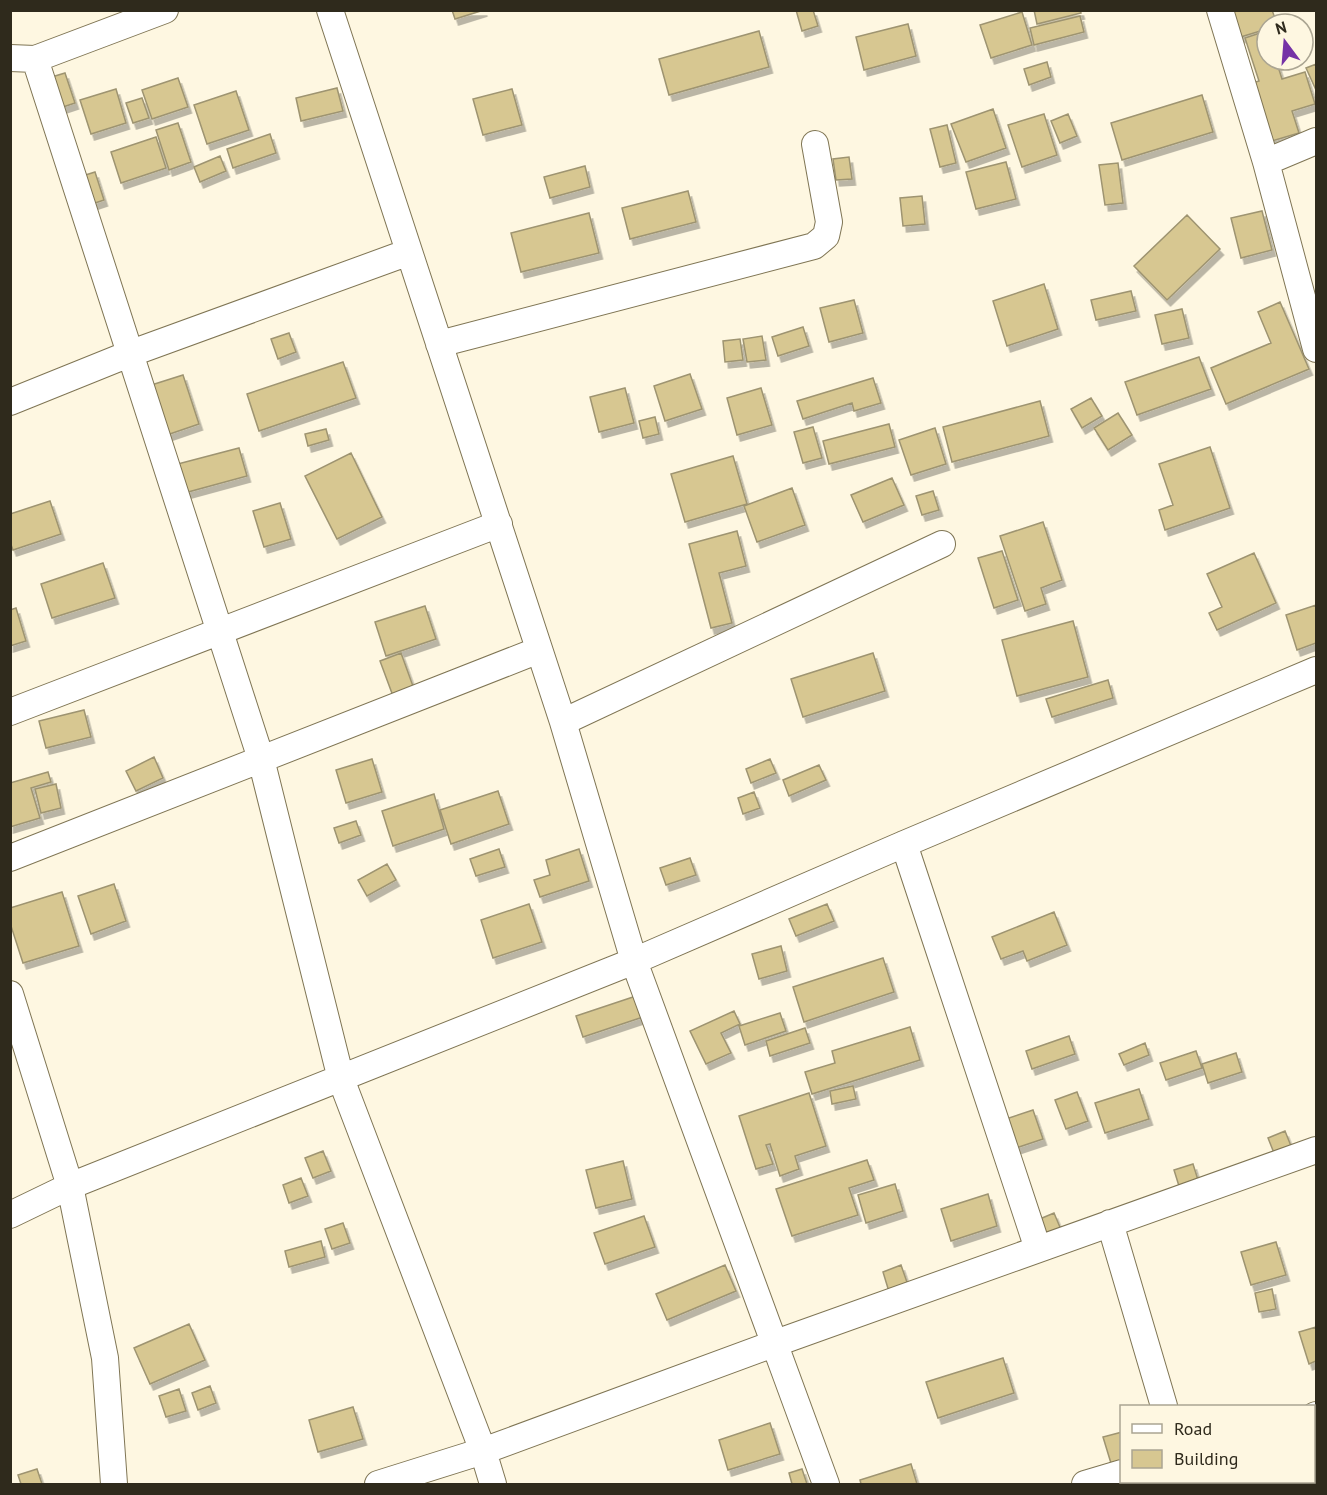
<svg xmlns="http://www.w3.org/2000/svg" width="1327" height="1495" viewBox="0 0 1327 1495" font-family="'PT Sans',sans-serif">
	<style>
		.building { fill: #d7c791; stroke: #9e9471; stroke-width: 1.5; filter: url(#shadow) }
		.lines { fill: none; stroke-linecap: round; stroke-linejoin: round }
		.street-casing { stroke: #7f7554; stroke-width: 28 }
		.street { stroke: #fff; stroke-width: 26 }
	</style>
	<defs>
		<filter id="shadow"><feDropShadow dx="3.5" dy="6" stdDeviation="0" flood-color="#0004"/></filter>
	</defs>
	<rect width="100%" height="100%" fill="#fef7e1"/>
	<path class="building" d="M452 10H484L455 19Z
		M796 10H813L818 26 802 31Z
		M1034 10H1080L1081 13 1037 24Z
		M1225 10H1272L1277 24H1267V29L1234 39Z
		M1022 12 1032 45 991 58 980 25Z
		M1080 16 1084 32 1034 45 1030 28Z
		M908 24 916 56 864 70 856 37Z
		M759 31 769 67 669 95 659 59Z
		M1266 31 1267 60H1276L1282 79 1305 72 1315 104 1292 111 1299 133 1265 143 1246 85 1259 81 1245 38Z
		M1047 62 1051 77 1029 85 1024 69Z
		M1316 64V90L1306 68Z
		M65 73 75 103 54 110 45 79Z
		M178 78 188 107 152 119 142 90Z
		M337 88 343 111 301 121 296 98Z
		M116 89 126 123 91 134 80 100Z
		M512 89 522 125 483 135 473 99Z
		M236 91 249 130 207 144 194 105Z
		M1202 95 1213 132 1122 160 1111 123Z
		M142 98 149 118 133 123 126 103Z
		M993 109 1006 148 966 162 951 124Z
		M1044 114 1057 155 1022 167 1008 125Z
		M1068 114 1077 136 1060 143 1051 121Z
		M178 123 191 162 169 170 156 130Z
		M947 125 956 163 940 167 930 129Z
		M270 134 276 153 233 168 227 149Z
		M156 137 166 168 121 183 111 152Z
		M220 156 226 171 200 182 194 167Z
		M849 157 852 179 836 180 833 159Z
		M1006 162 1016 199 976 209 966 172Z
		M1118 163 1123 203 1105 205 1099 165Z
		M585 166 590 187 550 198 544 177Z
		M95 172 104 200 86 206 76 178Z
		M688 191 696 222 630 239 622 208Z
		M922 196 925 224 903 226 900 198Z
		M1262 211 1272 250 1241 258 1231 218Z
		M589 213 599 253 521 272 511 233Z
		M1187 215 1220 249 1167 300 1134 266Z
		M1044 284 1058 329 1007 346 993 301Z
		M1131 291 1136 311 1096 320 1091 300Z
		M854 300 863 333 829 342 820 308Z
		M1280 302 1309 369 1226 404 1211 368 1271 343 1258 312Z
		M1182 309 1189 338 1162 344 1155 315Z
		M803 327 809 346 778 356 772 337Z
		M289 333 296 352 278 359 271 339Z
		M762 336 766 360 747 362 743 339Z
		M740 339 743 360 725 362 723 341Z
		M1199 357 1211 389 1137 415 1125 382Z
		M343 362 356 398 259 431 247 394Z
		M690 374 702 409 665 421 654 386Z
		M183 375 199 424 161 437 145 387Z
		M873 378 881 403 854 411 852 403 803 419 797 401Z
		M625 388 634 423 599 432 590 397Z
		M761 388 772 425 737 435 727 398Z
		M1091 398 1102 416 1082 428 1071 409Z
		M1040 401 1049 436 952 462 943 427Z
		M1118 413 1132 435 1108 450 1094 428Z
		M655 417 659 434 643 438 639 421Z
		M889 424 895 447 829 464 823 441Z
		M813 427 822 458 803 463 794 432Z
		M935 428 946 464 911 475 899 440Z
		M326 429 329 440 308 446 305 434Z
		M1210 447 1230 508 1165 530 1159 510 1173 505 1159 464Z
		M239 448 247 476 177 495 170 466Z
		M351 453 382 517 337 539 305 476Z
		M733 456 747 504 685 522 671 474Z
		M892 478 904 505 863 522 851 495Z
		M792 488 805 525 757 542 744 506Z
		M933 491 939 510 922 515 916 496Z
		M50 501 61 534 13 550 10 542V514Z
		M280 503 291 539 264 547 253 511Z
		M1043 522 1062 580 1041 588 1046 604 1025 611 1000 536Z
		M737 531 746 566 719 573 732 623 711 628 689 544Z
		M1002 551 1018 600 994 608 978 558Z
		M1254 553 1276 603 1217 630 1209 613 1222 607 1207 574Z
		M103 563 115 598 52 618 41 584Z
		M1316 605V643L1297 650 1286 615Z
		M425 606 436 639 386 656 375 622Z
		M16 608 26 641 10 646V610Z
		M1073 621 1088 677 1017 696 1002 640Z
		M401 653 414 689 393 696 380 661Z
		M873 653 885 691 803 717 791 679Z
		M1108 680 1113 698 1052 717 1046 699Z
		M84 710 91 737 46 748 39 721Z
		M154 757 163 778 136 791 126 771Z
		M372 759 382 792 346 803 336 770Z
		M770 759 776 773 751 783 746 769Z
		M819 765 826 780 789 796 783 780Z
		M48 772 51 782 31 788 40 818 10 827V783Z
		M56 784 61 808 41 813 35 789Z
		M498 791 509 824 451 844 440 810Z
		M754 792 760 808 743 814 738 798Z
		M434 794 444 829 393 846 382 811Z
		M356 821 361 835 339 843 334 828Z
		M499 849 505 867 476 876 470 859Z
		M579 849 589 881 540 897 534 880 550 875 546 860Z
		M690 858 696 875 666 885 660 868Z
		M387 864 396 880 367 896 358 880Z
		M114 884 126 921 91 934 78 896Z
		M62 892 79 946 23 963 10 923V908Z
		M529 904 542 942 493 958 481 920Z
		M827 904 834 921 796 936 789 919Z
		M1054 912 1067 945 1027 961 1023 951 1001 959 992 937Z
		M781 946 787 971 759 979 752 954Z
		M883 958 894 992 804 1022 793 987Z
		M639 995 646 1016 583 1037 576 1016Z
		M734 1011 740 1024 721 1033 731 1053 706 1064 690 1031Z
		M780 1013 786 1031 745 1045 739 1026Z
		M910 1027 920 1060 812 1094 805 1072 835 1063 832 1051Z
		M805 1028 810 1043 770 1056 766 1041Z
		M1069 1036 1075 1054 1032 1069 1026 1051Z
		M1145 1043 1149 1055 1124 1065 1119 1054Z
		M1196 1051 1202 1068 1166 1080 1160 1063Z
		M1236 1053 1242 1072 1208 1083 1202 1064Z
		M853 1086 856 1099 832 1104 830 1091Z
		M1139 1089 1149 1119 1105 1133 1095 1103Z
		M1077 1092 1088 1121 1066 1129 1055 1100Z
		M809 1093 826 1146 795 1156 799 1169 780 1176 770 1144 766 1145 773 1164 756 1169 739 1116Z
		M1033 1110 1043 1139 1016 1148 1006 1119Z
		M1285 1131 1291 1146 1274 1153 1268 1138Z
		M323 1151 331 1171 313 1178 305 1158Z
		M867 1160 874 1180 849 1188 858 1215 792 1236 776 1189Z
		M623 1161 632 1199 596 1208 586 1170Z
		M1193 1164 1198 1180 1179 1186 1174 1170Z
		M301 1178 308 1196 289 1203 283 1185Z
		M895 1184 903 1211 866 1223 858 1195Z
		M988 1194 997 1226 951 1241 941 1209Z
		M1054 1213 1062 1232 1043 1240 1035 1221Z
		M644 1216 655 1247 605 1264 594 1233Z
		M343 1223 350 1243 332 1249 325 1229Z
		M321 1241 325 1257 289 1267 285 1251Z
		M1276 1242 1286 1275 1251 1285 1241 1252Z
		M725 1265 736 1291 667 1320 656 1294Z
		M901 1265 909 1288 890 1295 883 1272Z
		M1272 1289 1276 1309 1259 1312 1255 1293Z
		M189 1324 205 1360 150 1384 134 1348Z
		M1316 1327V1361L1309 1364 1299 1332Z
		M1003 1358 1014 1393 938 1418 926 1382Z
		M210 1386 216 1403 198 1410 192 1393Z
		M179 1389 186 1411 166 1417 159 1396Z
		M353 1407 363 1439 318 1452 309 1420Z
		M770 1423 780 1454 728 1470 719 1440Z
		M1122 1432V1471L1114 1473 1103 1437Z
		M911 1464 917 1484H861L860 1480Z
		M37 1469 42 1484H21L18 1475Z
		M802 1469 807 1484H792L789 1473Z"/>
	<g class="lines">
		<defs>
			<path id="street" d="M330 10 563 722 634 961 826 1484
				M1220 10 1266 162 1316 349
				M10 58 35 59 165 10
				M35 59 261 759 341 1079 483 1451 493 1484
				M1266 162 1316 141
				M439 344 814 246 826 236 829 222 815 144
				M10 402 129 354 409 252
				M10 712 499 524
				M563 722 942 544
				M904 844 1038 1249
				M10 858 539 650
				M10 994 70 1186 105 1358 114 1484
				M10 1215 70 1186 634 961 904 844 1316 670
				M1110 1223 1164 1406
				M1314 1416 1316 1415
				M1187 1482 1188 1484
				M378 1484 483 1451 776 1343 1316 1150
				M1085 1484 1122 1473"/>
		</defs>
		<use href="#street" class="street-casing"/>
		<use href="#street" class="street"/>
	</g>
	<rect width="1327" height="1495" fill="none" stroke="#2f2a1c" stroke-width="24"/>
	<rect x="1120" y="1405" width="195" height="78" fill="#fef7e1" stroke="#aba592" stroke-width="1.5"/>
	<rect x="1132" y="1424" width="30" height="9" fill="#ffffff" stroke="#aba592" stroke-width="1.5"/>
	<text x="1174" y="1435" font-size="18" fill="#2f2a1c">Road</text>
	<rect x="1132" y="1450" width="30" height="18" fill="#d7c791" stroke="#aba592" stroke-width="1.5"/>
	<text x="1174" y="1465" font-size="18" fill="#2f2a1c">Building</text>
	<g transform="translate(1285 42) rotate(344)"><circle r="28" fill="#fef7e1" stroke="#aba592" stroke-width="1.5"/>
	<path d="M0-4.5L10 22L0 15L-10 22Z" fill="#7532a6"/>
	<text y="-9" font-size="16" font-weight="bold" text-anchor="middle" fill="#2f2a1c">N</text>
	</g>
</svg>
